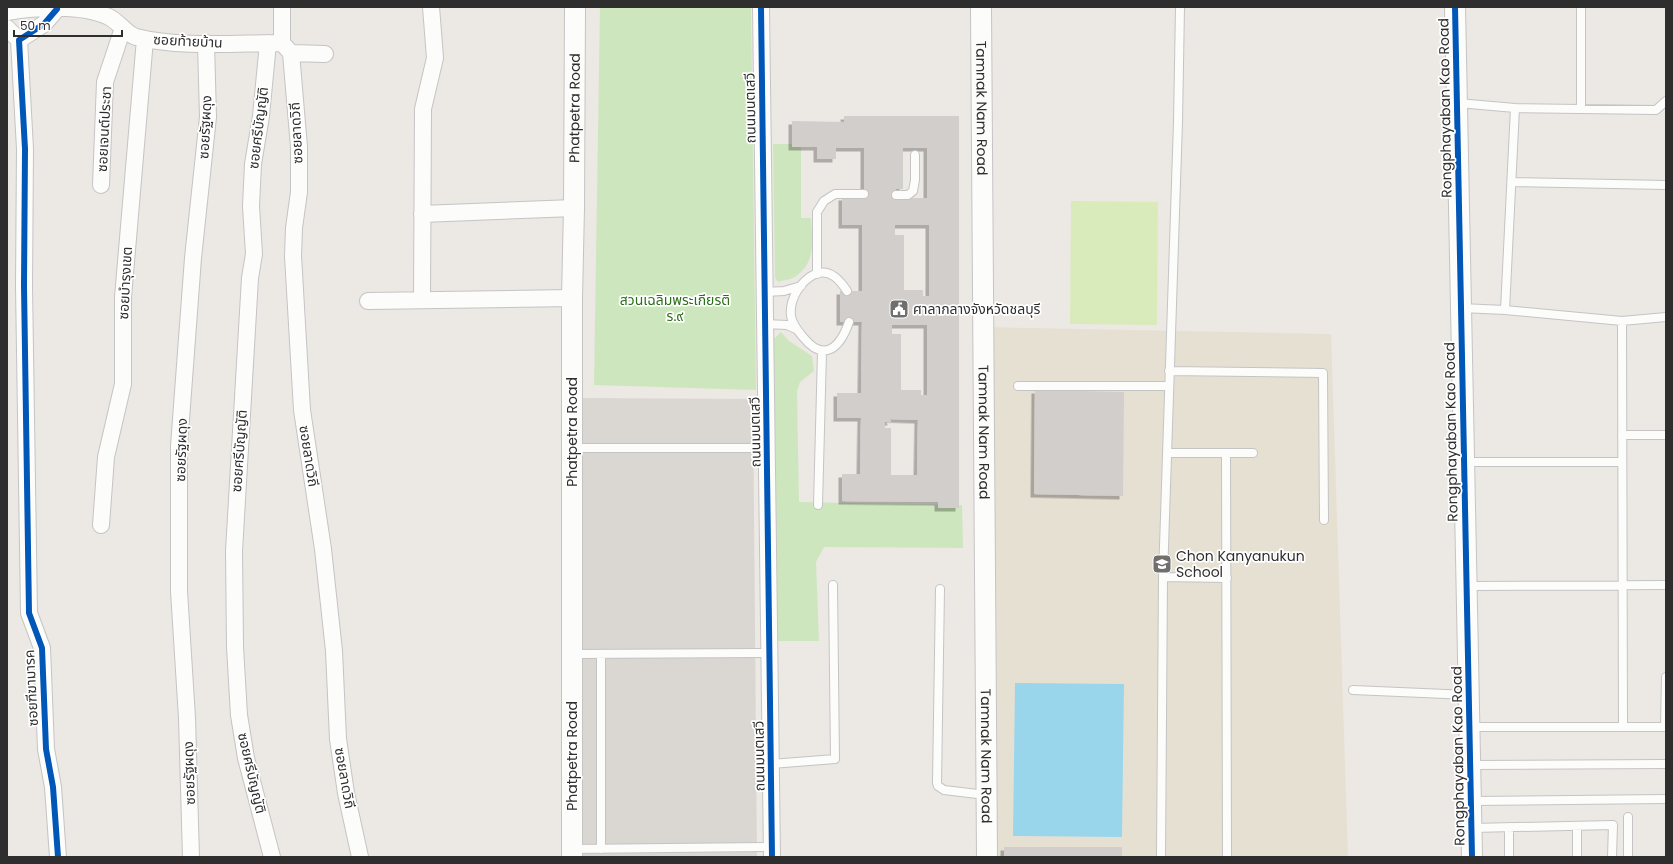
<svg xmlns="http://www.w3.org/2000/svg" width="1673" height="864" viewBox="0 0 1673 864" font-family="Poppins,'Noto Sans Thai',sans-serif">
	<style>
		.education { fill: #e6e0d3 }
		.green { fill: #cee6be }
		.pitch { fill: #d9eabb }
		.plaza { fill: #dad6d2 }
		.water { fill: #99d6ec }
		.building { fill: #d1cecb; fill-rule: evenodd; filter: url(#shadow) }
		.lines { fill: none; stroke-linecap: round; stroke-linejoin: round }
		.service-casing { stroke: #c5c4c5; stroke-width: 10 }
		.minor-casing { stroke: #c5c4c5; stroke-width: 18 }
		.tertiary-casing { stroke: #c5c4c5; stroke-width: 22 }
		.service { stroke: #fcfcfb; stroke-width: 8 }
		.minor { stroke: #fcfcfb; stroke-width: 16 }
		.tertiary { stroke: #fcfcfb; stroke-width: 20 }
		.cycleway-casing { stroke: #fff; stroke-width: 8 }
		.cycleway { stroke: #0057b8; stroke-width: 6 }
		.labels { text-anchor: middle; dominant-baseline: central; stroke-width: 3.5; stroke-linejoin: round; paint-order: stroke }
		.street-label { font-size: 14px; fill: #2e2e2e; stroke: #fff }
		.park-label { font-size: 14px; fill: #2c6e1b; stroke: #fff }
		.poi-label { font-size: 14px; fill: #2e2e2e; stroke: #fff; text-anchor: start }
	</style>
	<defs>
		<filter id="shadow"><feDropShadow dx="-3.5" dy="3.5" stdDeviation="0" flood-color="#0004"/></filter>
	</defs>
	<rect width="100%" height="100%" fill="#ece8e4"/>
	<path class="education" d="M984 327 1331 334 1348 857H987Z"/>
	<path class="green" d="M600 7H751L756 390 594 385Z
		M773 144H801V218H811C812 241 817 264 793 278 789 280 783 280 778 282L775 278Z
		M781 332 789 341 812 356 814 371 800 382 797 391 799 502 962 505 963 548 824 547 816 562 819 641H778L774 339Z"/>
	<path class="pitch" d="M1071 201 1158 202 1157 325 1070 324Z"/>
	<path class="plaza" d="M576 398 753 399 757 857H577Z"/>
	<path class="water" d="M1015 683 1124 684 1122 837 1013 836Z"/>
	<path class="building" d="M844 116H959V508H938V502L842 501V474H860L861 418H837V393H861L862 322H840V291H862V225H842V197H864V148H836V159H817V147H792V121L844 122ZM903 148H927V198H896V189H903ZM895 225H929V296H923V290H904V235H895ZM892 325H927V395H921V390H901V334H892ZM890 419 918 420 917 475H891V428H885V422H891Z
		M1035 390 1124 392 1123 496 1034 494Z
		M1004 847H1122V857H1004Z"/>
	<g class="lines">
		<defs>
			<path id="service" d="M1666 101 1656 110 1515 108 1505 310 1622 321 1666 317
				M1458 103 1515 108
				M1581 108V7
				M1512 182 1666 185
				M896 195H908L913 191 915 180V155
				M817 274V212L824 201 835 194H864
				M847 291C840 280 830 268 815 274 800 281 789 300 791 316 792 324 798 331 803 337 824 363 840 348 849 322
				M765 292 784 291 801 286
				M1461 308 1505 310
				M1622 321 1623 727
				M765 324 787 325 796 329
				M1169 371 1323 373 1324 520
				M1018 386H1169
				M1622 435H1666
				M573 448H767
				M1167 453H1253
				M1226 453 1227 857
				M1464 462H1622
				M818 505 822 352
				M1163 577 1227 578
				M1467 586 1666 585
				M940 589 937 783 938 786 944 790 986 795
				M572 654 769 653
				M601 654V849
				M1353 690 1469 695
				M1469 727H1665L1666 677
				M771 764 835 759 833 585
				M1471 765 1666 764
				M1471 801 1666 799
				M1628 817V857
				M1577 826V857
				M1509 827V857
				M1472 828 1613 825 1612 857
				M573 849 772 847
				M1161 857 1163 577 1178 122 1180 7"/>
			<path id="minor" d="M761 7 772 857
				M57 9 44 24 19 40 25 149 24 286 29 613 42 648 46 749 53 787 58 857
				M7 12C37 7 82 4 109 17 119 22 126 34 136 37 179 48 237 43 282 43L291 53 325 54
				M7 28 19 40
				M268 43 261 116 253 164 251 206 254 254 250 278 234 551 235 647 239 715 246 758 272 857
				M282 43V7
				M291 53 299 147V192L294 228 293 256 302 410 323 549 334 651 338 739 346 793 360 857
				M101 185 105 82 123 28
				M422 214 574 208
				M422 299 423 109 435 58 431 7
				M368 301 572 298
				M101 525 106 457 123 384V297L145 39
				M191 857 187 718 179 591V446L193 258 208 117 206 43"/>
			<g id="tertiary">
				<path id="s1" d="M981 7 987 857"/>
				<path d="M1455 7 1472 857"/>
				<path id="s2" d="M572 857V298L574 208 575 7"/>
			</g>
		</defs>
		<use href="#service" class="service-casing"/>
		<use href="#minor" class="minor-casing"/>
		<use href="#tertiary" class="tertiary-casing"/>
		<use href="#service" class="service"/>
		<use href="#minor" class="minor"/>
		<use href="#tertiary" class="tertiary"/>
		<defs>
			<path id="cycleway" d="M761 7 772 857
				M1455 7 1472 857
				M57 9 44 24 19 40 25 149 24 286 29 613 42 648 46 749 53 787 58 857"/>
		</defs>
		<use href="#cycleway" class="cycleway-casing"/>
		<use href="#cycleway" class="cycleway"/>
	</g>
	<defs>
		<symbol id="civic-square" viewBox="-11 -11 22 22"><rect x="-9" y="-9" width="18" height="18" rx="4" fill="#706f6e" stroke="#fff"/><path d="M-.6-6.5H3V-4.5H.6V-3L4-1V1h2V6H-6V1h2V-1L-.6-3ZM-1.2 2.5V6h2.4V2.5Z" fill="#fff"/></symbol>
		<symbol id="school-square" viewBox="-11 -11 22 22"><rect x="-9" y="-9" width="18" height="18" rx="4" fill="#706f6e" stroke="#fff"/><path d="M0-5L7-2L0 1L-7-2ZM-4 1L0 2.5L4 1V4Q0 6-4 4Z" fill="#fff"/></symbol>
	</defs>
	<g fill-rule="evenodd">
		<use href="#civic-square" x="888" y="298" width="22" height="22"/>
		<use href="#school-square" x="1151" y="553" width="22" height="22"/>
	</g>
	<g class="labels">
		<g class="street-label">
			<text transform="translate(188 41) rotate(3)">ซอยท้ายบ้าน</text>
			<text stroke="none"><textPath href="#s2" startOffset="749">Phatpetra Road</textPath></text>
			<text transform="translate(750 108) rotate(-91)">ถนนมนตเสวี</text>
			<text stroke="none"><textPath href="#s1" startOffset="101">Tamnak Nam Road</textPath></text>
			<text transform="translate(1445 108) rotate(-91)">Rongphayaban Kao Road</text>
			<text transform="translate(205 127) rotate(-87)">ซอยรัฐผดุง</text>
			<text transform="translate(258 128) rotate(-83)">ซอยศรีบัญญัติ</text>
			<text transform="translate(104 129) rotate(-87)">ซอยเจนต์ประชา</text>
			<text transform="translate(296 133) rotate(-93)">ซอยลาดวิถี</text>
			<text transform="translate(125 283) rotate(-87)">ซอยบำรุงเขต</text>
			<text transform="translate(572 432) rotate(-90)">Phatpetra Road</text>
			<text transform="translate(755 432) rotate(-91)">ถนนมนตเสวี</text>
			<text stroke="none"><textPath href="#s1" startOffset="425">Tamnak Nam Road</textPath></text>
			<text transform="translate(1451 432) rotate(-91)">Rongphayaban Kao Road</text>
			<text transform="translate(181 450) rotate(-88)">ซอยรัฐผดุง</text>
			<text transform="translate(239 451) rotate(-86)">ซอยศรีบัญญัติ</text>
			<text transform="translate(309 456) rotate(81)">ซอยลาดวิถี</text>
			<text transform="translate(31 688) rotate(-93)">ซอยฑีฆามารค</text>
			<text transform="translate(572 756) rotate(-90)">Phatpetra Road</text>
			<text transform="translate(759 756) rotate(-91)">ถนนมนตเสวี</text>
			<text stroke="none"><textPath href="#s1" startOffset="749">Tamnak Nam Road</textPath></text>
			<text transform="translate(1458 756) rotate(-91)">Rongphayaban Kao Road</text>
			<text transform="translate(189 773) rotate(-92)">ซอยรัฐผดุง</text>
			<text transform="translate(252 773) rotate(77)">ซอยศรีบัญญัติ</text>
			<text transform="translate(345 778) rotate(80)">ซอยลาดวิถี</text>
		</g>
		<g class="park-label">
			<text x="675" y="300">สวนเฉลิมพระเกียรติ<tspan x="675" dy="16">ร.๙</tspan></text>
		</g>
		<g class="poi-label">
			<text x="913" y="309">ศาลากลางจังหวัดชลบุรี</text>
			<text x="1176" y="556">Chon Kanyanukun<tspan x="1176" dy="16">School</tspan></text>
		</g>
	</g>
	<rect width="1673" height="864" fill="none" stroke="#2e2e2e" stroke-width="16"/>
	<path d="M14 30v6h108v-6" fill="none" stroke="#2e2e2e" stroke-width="2"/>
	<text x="20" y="30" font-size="12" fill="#2e2e2e" stroke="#ffffff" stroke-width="3" paint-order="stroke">50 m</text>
</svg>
